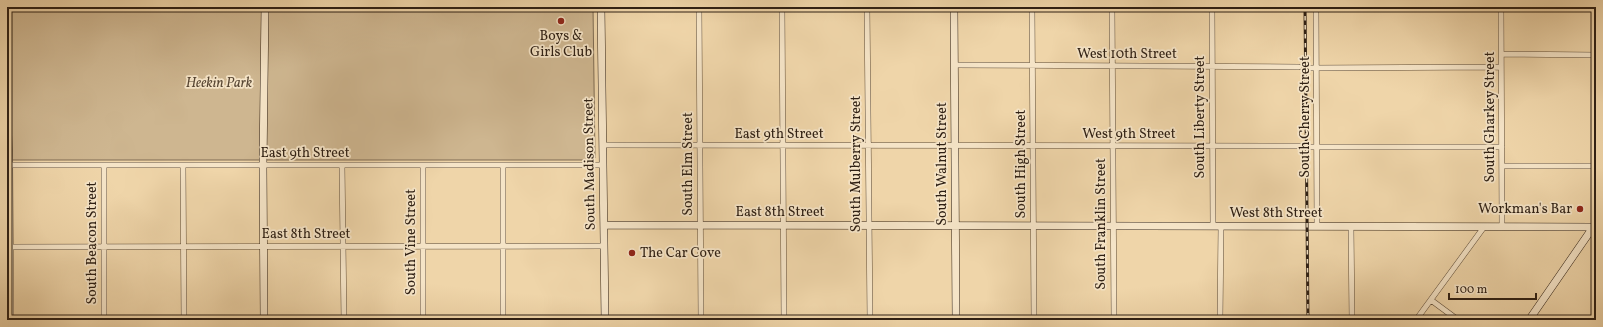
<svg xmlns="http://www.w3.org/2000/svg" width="1603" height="327" viewBox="0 0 1603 327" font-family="Vollkorn,serif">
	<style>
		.green { fill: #ceb690; stroke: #7e6b52 }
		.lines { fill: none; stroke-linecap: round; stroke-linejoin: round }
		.street-casing { stroke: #5f4d39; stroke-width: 6 }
		.secondary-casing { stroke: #2f2014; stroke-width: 8 }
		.street { stroke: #f5e4c7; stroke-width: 5 }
		.secondary { stroke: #f5e4c7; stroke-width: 7 }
		.rail-casing { stroke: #2f2014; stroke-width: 3 }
		.rail { stroke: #f5e4c7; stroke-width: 1.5; stroke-dasharray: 4.5; stroke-linecap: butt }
		.poi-dot { fill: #8f2418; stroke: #f5e4c7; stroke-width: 1.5 }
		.labels { text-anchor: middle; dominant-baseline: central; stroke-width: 3.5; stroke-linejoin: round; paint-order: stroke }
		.poi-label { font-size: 14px; fill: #2f2014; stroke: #f5e4c7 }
		.street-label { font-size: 14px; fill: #2f2014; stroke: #f5e4c7 }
		.park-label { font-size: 14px; font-style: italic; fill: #574633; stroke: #f5e4c7 }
	</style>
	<rect width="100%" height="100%" fill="#efd5a9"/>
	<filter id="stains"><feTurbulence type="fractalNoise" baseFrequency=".005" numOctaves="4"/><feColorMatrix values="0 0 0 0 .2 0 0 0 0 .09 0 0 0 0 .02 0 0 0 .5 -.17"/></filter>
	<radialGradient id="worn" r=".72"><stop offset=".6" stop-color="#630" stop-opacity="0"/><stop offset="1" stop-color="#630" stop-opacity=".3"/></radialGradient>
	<path class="green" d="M7 7H593L595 158 592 160H7Z"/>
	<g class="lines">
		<defs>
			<path id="street" d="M699 7 701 320
				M782 7 784 320
				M867 7 870 320
				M1032 7 1034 320
				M1112 7 1114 320
				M1212 7 1213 226
				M1316 7 1317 226
				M1501 7 1502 227
				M1502 54 1596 55
				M955 65 1299 67
				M1310 68 1501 67
				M7 75 10 165 11 320
				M603 145 1303 146
				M1310 147H1502
				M7 165H603
				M104 165V320
				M342 165 344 320
				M423 165V320
				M503 165V320
				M183 166 184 320
				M1502 166H1596
				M1351 227 1352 320
				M7 247 604 246
				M1431 300 1458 320
				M1220 320 1221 226
				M1416 320 1484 227"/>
			<path id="secondary" d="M601 7 605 320
				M954 7 956 320
				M604 225 1592 227
				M264 320 263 165 265 7
				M1529 320 1596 223"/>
		</defs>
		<use href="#street" class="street-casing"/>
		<use href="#secondary" class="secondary-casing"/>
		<use href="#street" class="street"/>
		<use href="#secondary" class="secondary"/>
		<defs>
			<path id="rail" d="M1305 7 1308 320"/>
		</defs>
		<use href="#rail" class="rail-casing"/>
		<use href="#rail" class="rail"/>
	</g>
	<g class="poi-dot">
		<circle cx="561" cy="21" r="4"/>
		<circle cx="1580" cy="209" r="4"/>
		<circle cx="632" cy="253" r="4"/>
	</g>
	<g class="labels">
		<g class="poi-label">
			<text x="561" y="36">Boys &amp;<tspan x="561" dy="16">Girls Club</tspan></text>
			<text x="1572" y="209" text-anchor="end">Workman's Bar</text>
			<text x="640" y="253" text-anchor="start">The Car Cove</text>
		</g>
		<g class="street-label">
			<text x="1127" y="54">West 10th Street</text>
			<text transform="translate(1200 117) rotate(-90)">South Liberty Street</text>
			<text transform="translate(1305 117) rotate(-90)">South Cherry Street</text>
			<text transform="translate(1490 117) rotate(-90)">South Gharkey Street</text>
			<text x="779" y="134">East 9th Street</text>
			<text x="1129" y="134">West 9th Street</text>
			<text x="305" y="153">East 9th Street</text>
			<text transform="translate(590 164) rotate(-91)">South Madison Street</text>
			<text transform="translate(688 164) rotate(-90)">South Elm Street</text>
			<text transform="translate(856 164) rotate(-90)">South Mulberry Street</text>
			<text transform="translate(942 164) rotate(-90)">South Walnut Street</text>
			<text transform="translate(1021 164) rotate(-90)">South High Street</text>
			<text x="780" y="212">East 8th Street</text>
			<text x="1276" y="213">West 8th Street</text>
			<text transform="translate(1101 224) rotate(-90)">South Franklin Street</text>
			<text x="306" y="234">East 8th Street</text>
			<text transform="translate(411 242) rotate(-90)">South Vine Street</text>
			<text transform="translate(92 243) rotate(-90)">South Beacon Street</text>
		</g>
		<g class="park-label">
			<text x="219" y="83">Heekin Park</text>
		</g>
	</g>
	<rect width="1603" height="327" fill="none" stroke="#efd5a9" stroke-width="24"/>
	<rect x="8" y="8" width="1587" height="311" fill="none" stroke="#2f2014" stroke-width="2"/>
	<rect x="12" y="12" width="1579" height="303" fill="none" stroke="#2f2014"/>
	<path d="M1449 293v6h87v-6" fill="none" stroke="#2f2014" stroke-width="2"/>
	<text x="1455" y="293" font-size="12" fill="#2f2014" stroke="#f5e4c7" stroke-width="3" paint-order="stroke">100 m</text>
	<rect width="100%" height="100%" filter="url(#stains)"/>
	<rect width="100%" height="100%" fill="url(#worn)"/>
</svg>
